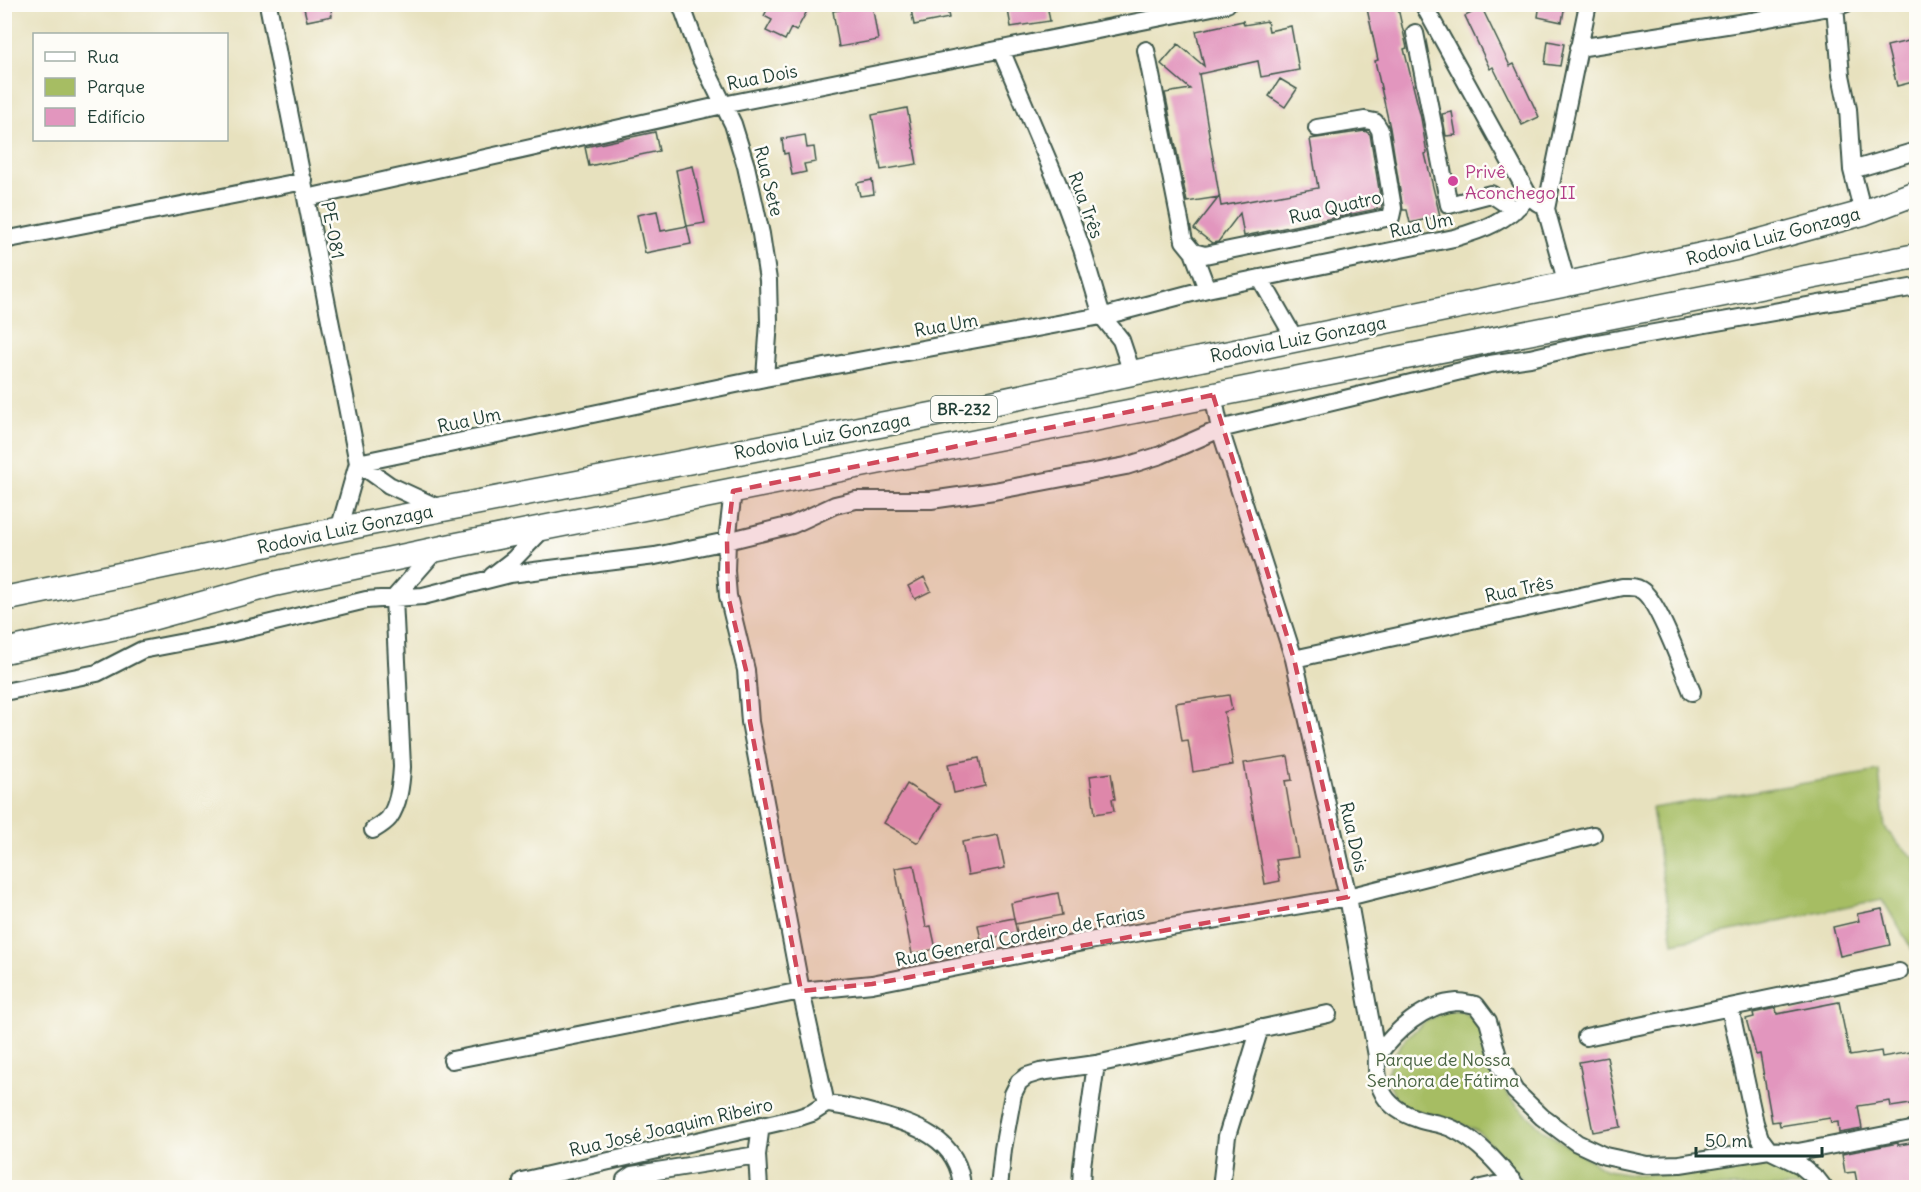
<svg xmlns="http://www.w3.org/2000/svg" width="1921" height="1192" font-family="Delius,sans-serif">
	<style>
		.green { fill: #a6bd63; stroke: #627d4c; stroke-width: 1.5 }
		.building { fill: #e296be }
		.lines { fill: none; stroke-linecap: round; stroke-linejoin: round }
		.minor-casing { stroke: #3d5649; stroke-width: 20 }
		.highway-casing { stroke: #3d5649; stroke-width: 27 }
		.minor { stroke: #fff; stroke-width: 16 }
		.highway { stroke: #fff; stroke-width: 24 }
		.marked { fill: #d1495b; fill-opacity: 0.2; stroke: #d1495b; stroke-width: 4.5; stroke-dasharray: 12 8; stroke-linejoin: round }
		.hotel-dot { fill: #d1479c; stroke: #fdfcf7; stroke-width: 2 }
		.labels { text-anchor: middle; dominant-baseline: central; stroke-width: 5; stroke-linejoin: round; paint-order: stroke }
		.shield { fill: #fdfcf7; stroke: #62766e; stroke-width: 1.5 }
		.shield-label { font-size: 16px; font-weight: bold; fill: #1f3d34 }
		.street-label { font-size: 18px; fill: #1f3d34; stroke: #fdfcf7 }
		.hotel-label { font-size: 18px; fill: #b23c85; stroke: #fdfcf7; text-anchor: start }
		.park-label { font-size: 18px; fill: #486342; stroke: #fdfcf7 }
	</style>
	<rect width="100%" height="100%" fill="#fdfcf7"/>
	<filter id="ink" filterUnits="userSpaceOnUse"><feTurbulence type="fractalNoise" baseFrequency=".0167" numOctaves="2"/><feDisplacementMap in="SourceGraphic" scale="12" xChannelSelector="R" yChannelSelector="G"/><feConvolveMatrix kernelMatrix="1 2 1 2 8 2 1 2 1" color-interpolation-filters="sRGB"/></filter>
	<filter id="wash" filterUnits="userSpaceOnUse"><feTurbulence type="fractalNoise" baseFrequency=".008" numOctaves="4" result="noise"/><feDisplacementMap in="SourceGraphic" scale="24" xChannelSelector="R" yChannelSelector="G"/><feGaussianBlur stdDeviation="1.35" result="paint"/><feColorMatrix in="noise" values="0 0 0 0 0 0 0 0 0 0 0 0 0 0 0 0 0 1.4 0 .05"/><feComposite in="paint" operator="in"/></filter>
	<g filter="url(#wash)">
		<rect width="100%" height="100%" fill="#e7e1be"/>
		<path class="green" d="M1879,771l6,57 14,17 17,14v97l-34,-57 -209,44 -21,-135z
			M1460,1010l16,10 9,19 8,32 17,27 34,33 62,39 35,5 108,-11 28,3 31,20h-279l-50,-55 -28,-13 -45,-11 -12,-12 -7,-21 6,-19 12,-17 21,-18 18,-9z"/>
		<g id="blocks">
			<path class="building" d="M303,4h27l2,12 -25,5z
				M770,4h23l14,7 -11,20 -5,-3 -6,12 -19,-9 6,-11 -8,-4z
				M872,4l6,36 -39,7 -6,-36z
				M910,4h36l3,14 -35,7z
				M1038,4h9l3,17 -39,6 -3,-17z
				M1366,4h31l10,44 -3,1 17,69 6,35 -2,1 15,62 -30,7 -3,-13h-4l-13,-82 -15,-67 3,-1z
				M1540,4h25l-3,18 -24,-5z
				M1482,8l28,58 4,-2 25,53 -17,8 -29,-58 -3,2 -25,-53z
				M1243,21l1,4 23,-4 2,10 22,-5 8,44 -38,7 -3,-16 -59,13 22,132 97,-18 -8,-49 55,-8 5,3 12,74 -138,28 -4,-23 -22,29 -6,1 -18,-14 25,-32 -32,5 -22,-109 25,-4 -29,-25 17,-20 26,22 -8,-35z
				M1917,39v42l-20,5 -10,-40z
				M1548,41l16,3 -4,22 -15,-2z
				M1280,79l17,10 -12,18 -16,-11z
				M907,108l10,56 -36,6 -9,-55z
				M1452,112l4,23 -10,1 -4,-22z
				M655,132l4,19 -70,15 -4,-19z
				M805,135l2,13 7,-1 2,15 -12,2 2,8 -14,3 -4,-22 -4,1 -2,-15z
				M693,166l12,57 -18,3 4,18 -46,9 -8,-38 20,-4 4,20 26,-5 -11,-56z
				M872,180l2,14 -14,2 -3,-13z
				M924,577l7,14 -16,8 -7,-13z
				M1229,695l3,15 -8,2 9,53 -40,7 -5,-32 -6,1 -6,-38z
				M1288,756l4,24 -7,1 13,76 -22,3 4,21 -15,3 -21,-121z
				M979,758l6,28 -31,7 -6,-29z
				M1111,773l4,26h-3l2,12 -19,3 -5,-38z
				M907,784l34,21 -23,38 -34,-20z
				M998,835l7,33 -37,7 -6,-33z
				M914,865l12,62 5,-1 5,23 -24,5 -17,-86z
				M1058,893l4,22 -47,9 -4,-21z
				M1882,909l8,36 -50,11 -7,-29 26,-6 -2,-7z
				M1014,918l3,15 -36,7 -3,-15z
				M1839,1002l11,54 31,-5 1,6 28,-5 7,36v15l-26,4 -1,-6 -32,5 4,23 -23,4 -1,-11 -7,1 -1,-5 -50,8 -1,-5 -7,1 -12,-68 -4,1 -10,-36 8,-2 -1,-4 23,-5 1,6z
				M1607,1057l14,70 -28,5 -14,-70z
				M1917,1142v46h-59l-3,-16 -10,1 -3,-19 56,-11v2z"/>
		</g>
	</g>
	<g filter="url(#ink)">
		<use href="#blocks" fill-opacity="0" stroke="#3d5649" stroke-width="1.5"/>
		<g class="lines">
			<g class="minor-casing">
				<path id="minor" d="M268,4l90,459 -19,67
					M681,4l20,55 32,65 13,42 15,68 7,46 1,42 -4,56
					M1423,4l106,192 9,7
					M1835,6l6,69 7,34 4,61 11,43
					M1415,33l34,172 42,-11 24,16
					M1578,48l174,-27 93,-17
					M1001,50l57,134 24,65 20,67 19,24 11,33
					M1146,50l38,191 9,11 12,3 186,-38 2,-9 -13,-78 -5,-8 -10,-2 -48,8
					M1852,170l64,-19
					M307,198l416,-93 504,-101
					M4,240l300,-59
					M1193,252l14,37
					M1260,278l35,61
					M1567,284l-21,-75 42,-205
					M1213,395l7,34 74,230 54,238 29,159c-2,33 8,52 41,63 11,4 24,4 35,10 27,13 46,36 65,59
					M358,463l407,-85 347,-64 95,-25 247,-51c32,-9 52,-17 75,-42
					M358,463l31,22 52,24
					M733,491l-6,50 -1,30 2,25 18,74 4,52 51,269 25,113c16,1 31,5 46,9 41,11 88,25 90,75
					M492,576l22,-17 30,-31
					M1294,659l328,-72c7,0 13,-1 19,3 17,9 42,81 51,102
					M4,692l93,-19 45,-23 79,-15 145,-35 57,-4 87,-22 145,-18 72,-15 65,-16 43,-20 21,-5h75l63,-9 132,-25 35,-11 59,-26 270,-65 40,-6 56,-13 330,-58
					M373,830c5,-3 12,-7 16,-12 10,-14 12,-34 13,-51l-8,-169 43,-49
					M1730,1008l25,115 5,15 9,12 31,15 17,14 7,9
					M1586,1037l313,-65
					M1377,1056c18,-25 47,-52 80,-54 6,0 13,2 19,3l12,16 13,46 14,24 27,26 35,26 28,13 42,9 33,-1 89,-14 29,2 118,-23
					M452,1060l349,-69 71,-7 211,-42 265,-45 245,-62
					M522,1181l275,-63 15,-5 14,-9
					M625,1188v-8l7,-5 125,-20
					M759,1188l-2,-33 4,-30
					M999,1188l4,-39 10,-55 6,-12 8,-6 13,-4 56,-8 232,-50
					M1081,1188l1,-22 14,-102
					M1221,1188l6,-52 33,-108
					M1481,1188l32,-7"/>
			</g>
			<g class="highway-casing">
				<path id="highway" d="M4,599l366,-76 608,-117 154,-33 435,-89 168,-36 128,-35 53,-20
					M4,651l126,-27 144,-40 183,-39 1459,-289"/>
			</g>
			<use href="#minor" class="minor"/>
			<use href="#highway" class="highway"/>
		</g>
	</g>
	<path class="marked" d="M1213,395l81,264 54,238 -476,87 -71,7 -51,-269 -4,-52 -18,-74 -1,-55 6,-50z"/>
	<circle class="hotel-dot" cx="1453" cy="181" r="6"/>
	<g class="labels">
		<rect class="shield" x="931" y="396" width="66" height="26" rx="4.5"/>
		<g class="shield-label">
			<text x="964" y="409">BR-232</text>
		</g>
		<g class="street-label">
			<text transform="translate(762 77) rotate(-11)">Rua Dois</text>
			<text transform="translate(769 181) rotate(76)">Rua Sete</text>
			<text transform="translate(1086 205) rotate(70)">Rua Três</text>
			<text transform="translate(1335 207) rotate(-13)">Rua Quatro</text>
			<text transform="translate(1421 225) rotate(-12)">Rua Um</text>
			<text transform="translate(333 230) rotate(79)">PE-081</text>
			<text transform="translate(1773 236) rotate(-15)">Rodovia Luiz Gonzaga</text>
			<text transform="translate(946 325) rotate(-10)">Rua Um</text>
			<text transform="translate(1298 339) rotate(-11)">Rodovia Luiz Gonzaga</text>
			<text transform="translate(469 420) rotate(-12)">Rua Um</text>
			<text transform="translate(822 436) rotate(-11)">Rodovia Luiz Gonzaga</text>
			<text transform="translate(345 529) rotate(-12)">Rodovia Luiz Gonzaga</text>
			<text transform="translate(1519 589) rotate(-12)">Rua Três</text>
			<text transform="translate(1354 837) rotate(77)">Rua Dois</text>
			<text transform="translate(1020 936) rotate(-11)">Rua General Cordeiro de Farias</text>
			<text transform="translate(671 1127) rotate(-13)">Rua José Joaquim Ribeiro</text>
		</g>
		<g class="hotel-label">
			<text x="1465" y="171">Privê<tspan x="1465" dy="21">Aconchego II</tspan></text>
		</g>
		<g class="park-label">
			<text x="1443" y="1059">Parque de Nossa<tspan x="1443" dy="21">Senhora de Fátima</tspan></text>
		</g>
	</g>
	<rect width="1921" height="1192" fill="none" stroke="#fdfcf7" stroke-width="24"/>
	<rect x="33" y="33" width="195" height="108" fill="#fdfcf7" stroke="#a4b0a9" stroke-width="1.5"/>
	<rect x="45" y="52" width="30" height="9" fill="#ffffff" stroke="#a4b0a9" stroke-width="1.5"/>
	<text x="87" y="63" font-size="18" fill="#1f3d34">Rua</text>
	<rect x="45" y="78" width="30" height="18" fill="#a6bd63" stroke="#a4b0a9" stroke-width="1.5"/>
	<text x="87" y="93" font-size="18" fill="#1f3d34">Parque</text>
	<rect x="45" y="108" width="30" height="18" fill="#e296be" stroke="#a4b0a9" stroke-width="1.5"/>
	<text x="87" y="123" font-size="18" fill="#1f3d34">Edifício</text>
	<path d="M1696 1147v9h126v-9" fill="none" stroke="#1f3d34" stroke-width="3"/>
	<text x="1705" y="1147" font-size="18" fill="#1f3d34" stroke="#fdfcf7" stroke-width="4.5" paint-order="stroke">50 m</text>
</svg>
